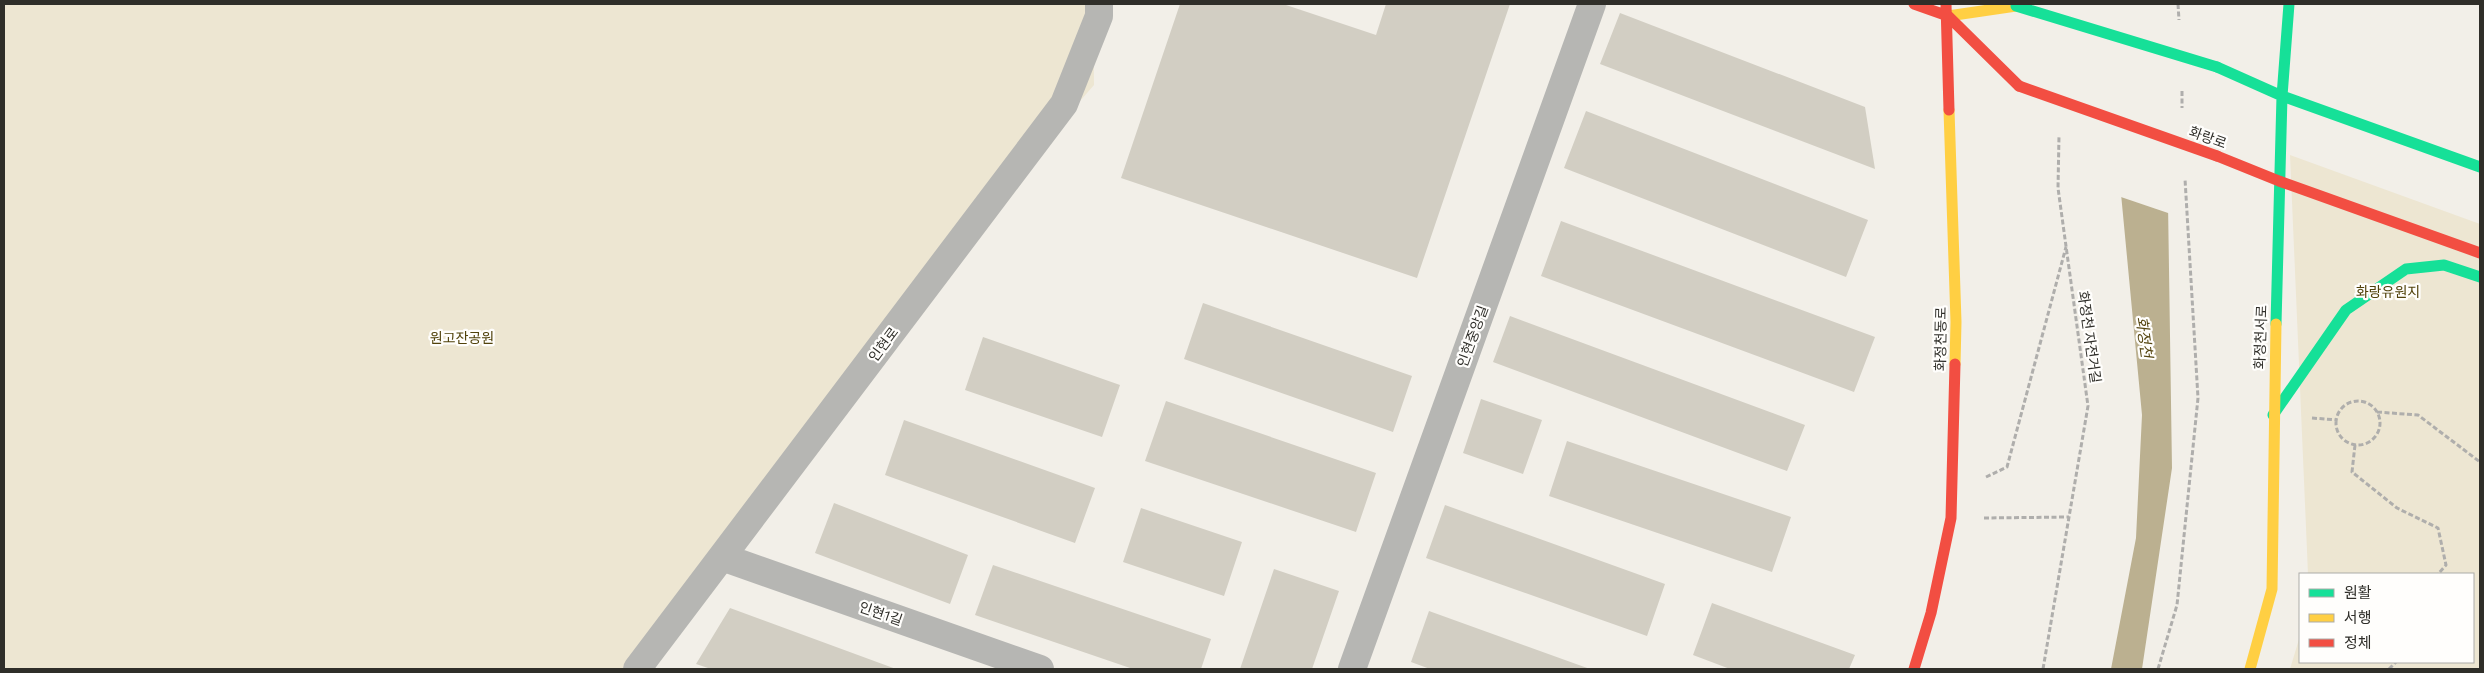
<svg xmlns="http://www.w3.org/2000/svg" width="2484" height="673" font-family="Commissioner,'Noto Sans KR',sans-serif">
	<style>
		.green { fill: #ede6d2 }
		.water { fill: #bbb090 }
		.pier { fill: #f2efe8 }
		.building { fill: #d2cec3 }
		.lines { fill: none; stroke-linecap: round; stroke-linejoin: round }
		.path { stroke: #afaeac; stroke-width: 3; stroke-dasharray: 5 2.5; stroke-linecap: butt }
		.street { stroke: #b6b6b3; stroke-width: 28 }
		.fast { stroke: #16e098; stroke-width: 11 }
		.slow { stroke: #ffcf43; stroke-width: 11 }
		.jam { stroke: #f24e42; stroke-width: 11 }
		.fast-bridge { stroke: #16e098; stroke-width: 11 }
		.jam-bridge { stroke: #f24e42; stroke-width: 11 }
		.labels { text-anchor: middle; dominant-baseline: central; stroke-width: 4.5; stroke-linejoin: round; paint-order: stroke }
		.street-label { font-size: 14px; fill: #2f2e29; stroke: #fffefc }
		.park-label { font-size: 14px; fill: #51420b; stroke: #fffefc }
		.water-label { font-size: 15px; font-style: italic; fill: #554510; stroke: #fffefc }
	</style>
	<rect width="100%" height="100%" fill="#f2efe8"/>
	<path class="green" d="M4,4h1089l1,81 -61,70 -386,514h-643z
		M2290,155l190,69v445h-190l10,-33v26h173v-88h-165z"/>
	<path class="water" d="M2103,4h62l7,464 -30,201h-31l25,-131 6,-123z"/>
	<path class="pier" d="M2100,4h67l4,210 -53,-18z"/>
	<path class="building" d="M1180,4h103l93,31 10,-31h124l-93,274 -296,-100z
		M1620,13l245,94 10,62 -275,-105z
		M1586,111l282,109 -22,57 -282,-109z
		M1561,221l314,116 -21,55 -313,-116z
		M1203,303l209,73 -19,56 -209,-73z
		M1510,316l295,109 -18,46 -294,-109z
		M983,337l137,48 -18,52 -137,-47z
		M1481,399l61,21 -19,54 -60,-21z
		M1166,401l210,72 -20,59 -211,-71z
		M904,420l191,68 -20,55 -190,-68z
		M1567,441l224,76 -19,55 -223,-76z
		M834,503l134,52 -18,49 -135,-51z
		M1445,505l220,79 -18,52 -221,-78z
		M1141,508l101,34 -18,54 -101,-34z
		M993,565l218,74 -10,30h-68l-158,-54z
		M1274,569l65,22 -27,78h-72z
		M1712,603l143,52 -6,14h-119l-37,-14z
		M730,608l166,61h-185l-15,-5z
		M1429,611l161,58h-160l-19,-7z"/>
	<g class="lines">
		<path class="path" d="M2178,4l1,16
			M2182,91v17
			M2336 423a22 22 0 1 1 44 0a22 22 0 1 1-44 0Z
			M2377,412l41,3 62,47
			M2312,418l25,2
			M2355,445l-3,27 45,36 41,20 8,37 -8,9
			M1986,477l21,-10 59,-220
			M1984,518l85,-1
			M2043,669l45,-263 -30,-218 1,-52
			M2158,669l19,-64 21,-207 -13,-219
			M2389,669l7,-7"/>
		<path class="street" d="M722,557l318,112
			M637,669l427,-565 35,-88v-12
			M1352,669l240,-665"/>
		<path class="fast" d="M2217,67l65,29 198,71
			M2276,324l6,-228 7,-92
			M2273,415l73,-105 60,-41 38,-4 36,12"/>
		<path class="slow" d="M1948,16l68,-10
			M1949,110l7,212 -1,42
			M2250,669l22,-80 4,-265"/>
		<path class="jam" d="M1914,4l34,12 71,70
			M1946,4l3,106
			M2217,156l62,25 201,72
			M1914,669l17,-56 20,-95 4,-154"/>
		<path class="fast-bridge" d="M2016,6l201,61"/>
		<path class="jam-bridge" d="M2019,86l198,70"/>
	</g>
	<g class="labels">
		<g class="street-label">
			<text transform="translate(2208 137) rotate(20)">화랑로</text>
			<text transform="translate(1472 336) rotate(-70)">인현중앙길</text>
			<text transform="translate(2090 337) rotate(82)">화정천 자전거길</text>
			<text transform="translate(2260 337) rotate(-88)">화정천서로</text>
			<text transform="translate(1940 339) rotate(-89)">화정천동로</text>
			<text transform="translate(883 344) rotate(-53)">인현로</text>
			<text transform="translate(881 613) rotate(19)">인현1길</text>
		</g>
		<g class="park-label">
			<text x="2388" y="291">화랑유원지</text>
			<text x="462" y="337">원고잔공원</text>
		</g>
		<g class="water-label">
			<text transform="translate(2145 337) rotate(82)">화정천</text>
		</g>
	</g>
	<rect width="2484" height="673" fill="none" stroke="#2f2e29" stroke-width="10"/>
	<rect x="2299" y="573" width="175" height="90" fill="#fffefc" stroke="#acaba8"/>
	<rect x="2309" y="589" width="25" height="8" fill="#16e098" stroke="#acaba8"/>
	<text x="2344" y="598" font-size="15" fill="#2f2e29">원활</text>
	<rect x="2309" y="614" width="25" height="8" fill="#ffcf43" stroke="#acaba8"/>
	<text x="2344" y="623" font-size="15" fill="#2f2e29">서행</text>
	<rect x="2309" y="639" width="25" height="8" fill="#f24e42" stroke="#acaba8"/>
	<text x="2344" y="648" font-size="15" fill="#2f2e29">정체</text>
</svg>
